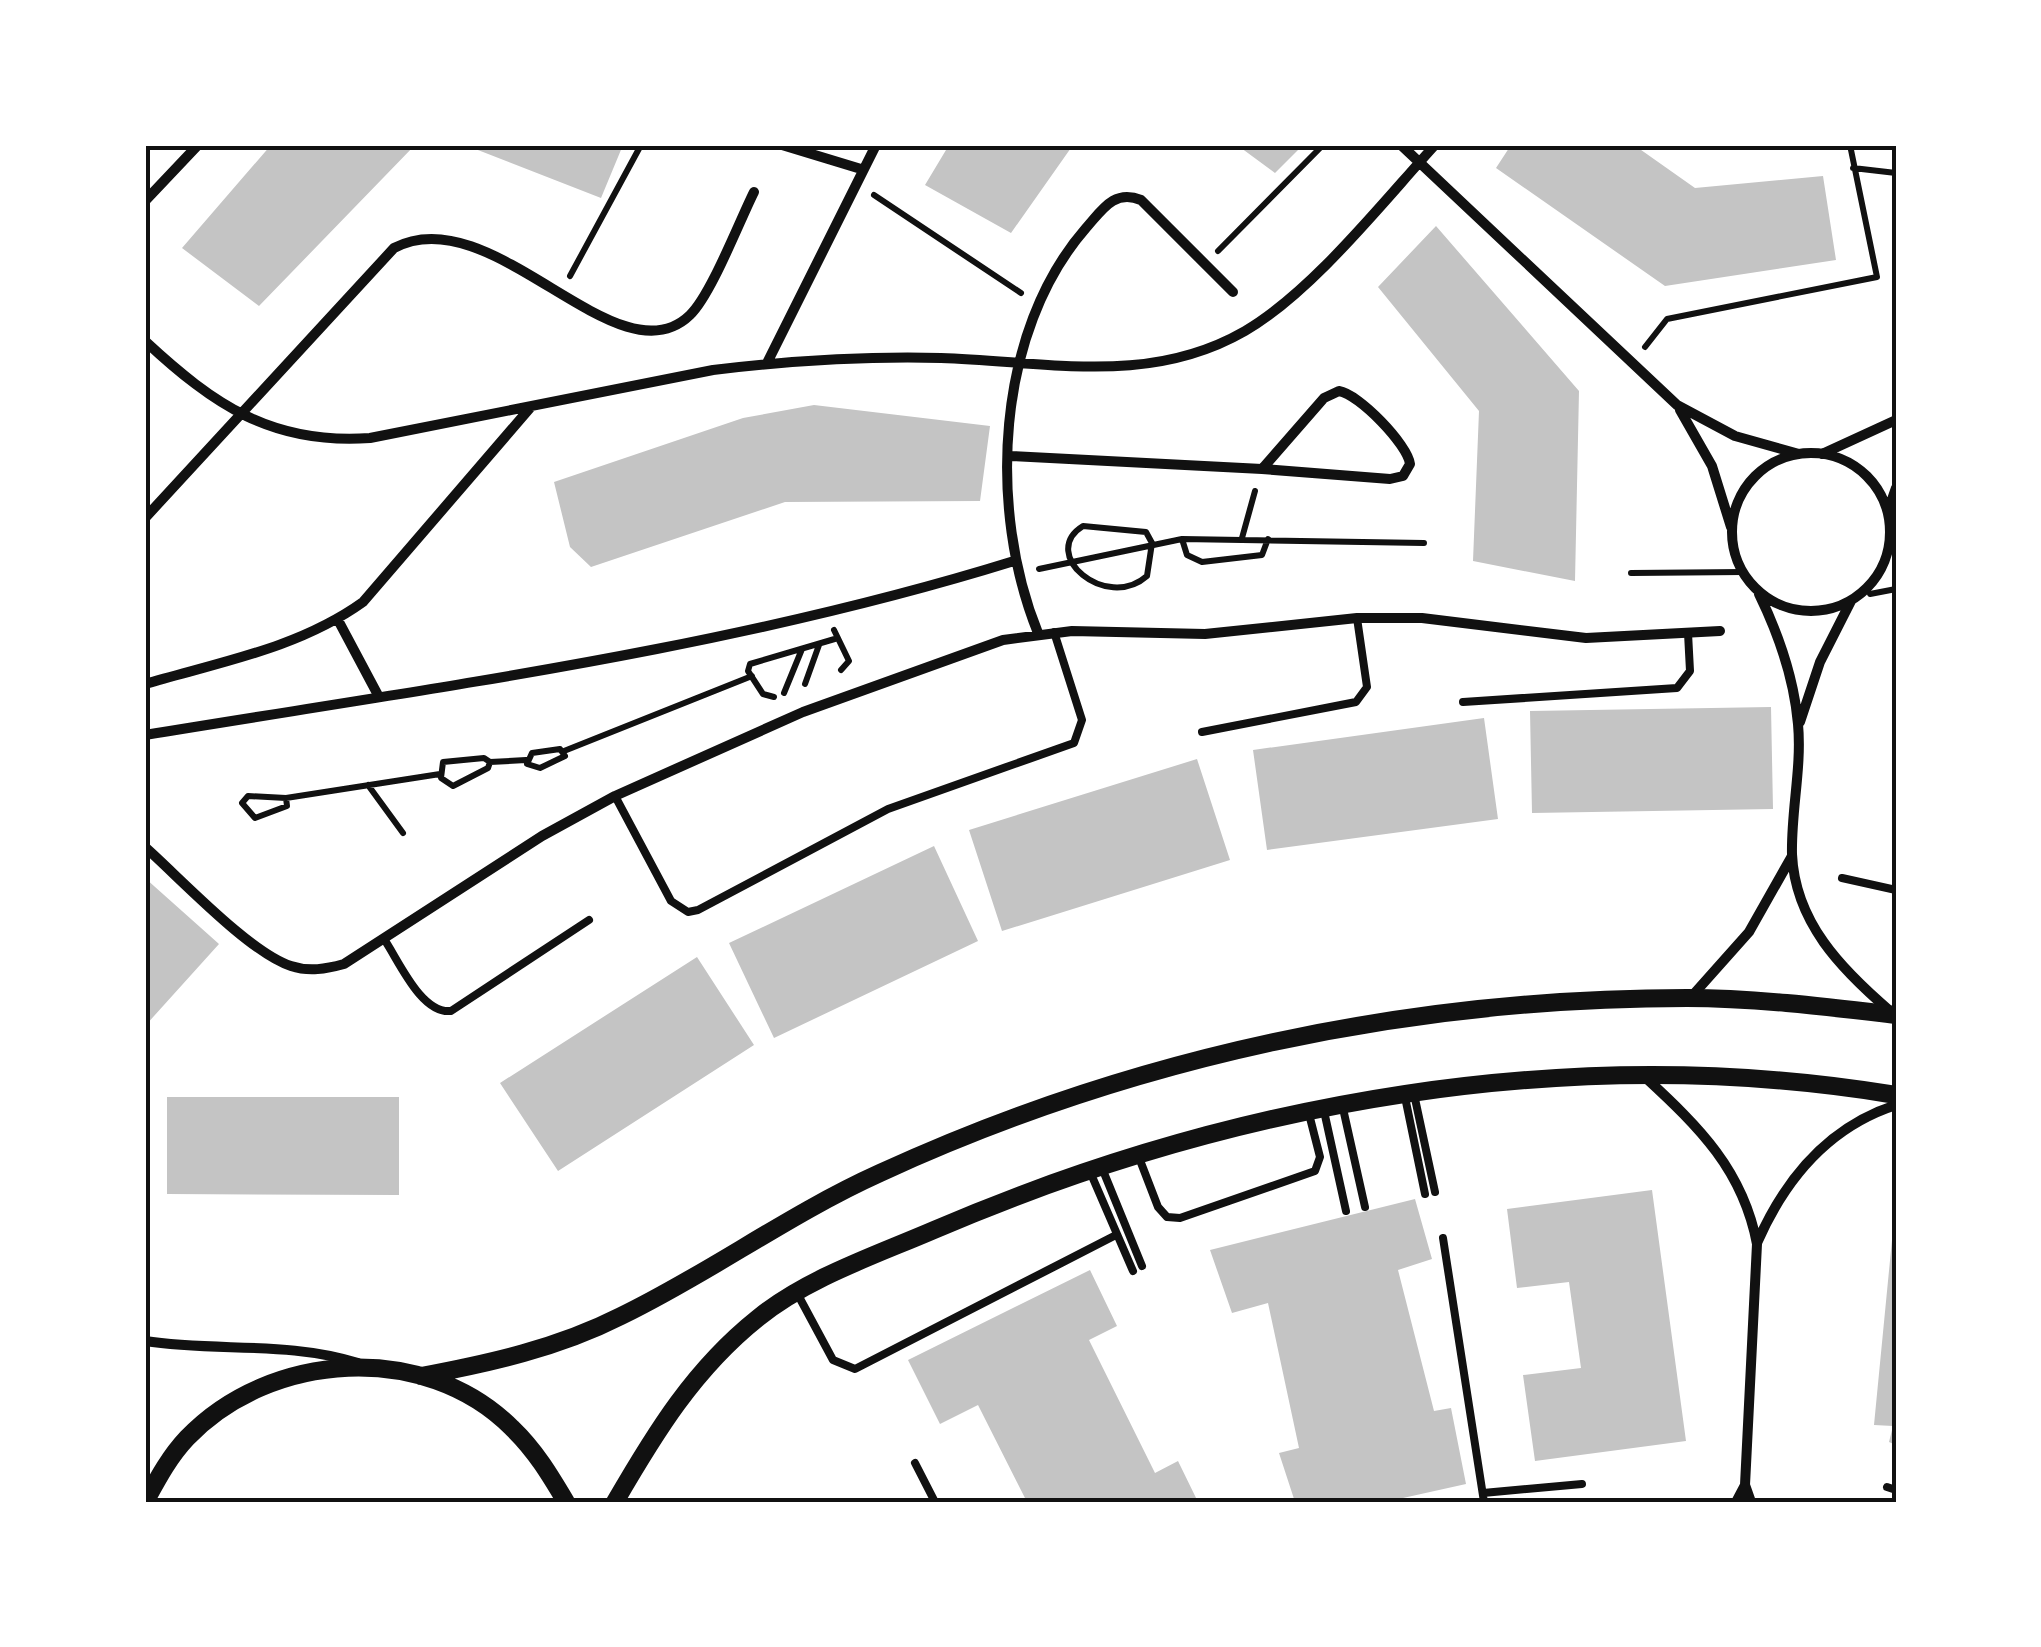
<svg xmlns="http://www.w3.org/2000/svg" width="2041" height="1647" font-family="'PT Serif',serif">
	<style>
		.building { fill: #c4c4c4 }
		.lines { fill: none; stroke-linecap: round; stroke-linejoin: round }
		.path { stroke: #111; stroke-width: 6 }
		.service { stroke: #111; stroke-width: 8 }
		.minor { stroke: #111; stroke-width: 10 }
		.tertiary { stroke: #111; stroke-width: 18 }
		.neatline { fill: none; stroke: #111; stroke-width: 4 }
	</style>
	<rect width="100%" height="100%" fill="#fff"/>
	<path class="building" d="M271,145h144l-156,161 -77,-58z
		M465,145h158l-22,53z
		M949,145h124l-62,88 -86,-48z
		M1237,145h66l-28,28z
		M1511,145h123l61,43 128,-12 13,84 -171,26 -169,-118z
		M1436,226l143,165 -4,190 -102,-20 6,-150 -101,-124z
		M814,405l176,21 -10,75 -195,1 -194,65 -21,-20 -16,-65 189,-64z
		M1771,707l2,102 -241,4 -2,-102z
		M1484,718l14,101 -231,31 -14,-100z
		M1197,759l33,101 -228,71 -33,-101z
		M934,846l44,95 -204,97 -45,-95z
		M145,878l74,66 -74,82z
		M697,957l57,88 -196,126 -58,-88z
		M167,1097h232v98l-232,-1z
		M1652,1190l34,251 -151,20 -12,-86 58,-7 -12,-86 -52,6 -10,-79z
		M1415,1199l17,60 -34,11 36,141 17,-3 15,76 -81,18h-90l-16,-49 20,-5 -31,-145 -36,10 -22,-63z
		M1895,1209h1v236l-7,-3 4,-16 -19,-1z
		M1090,1270l27,56 -28,14 66,133 23,-12 20,41h-171l-49,-97 -38,19 -32,-64z"/>
	<g class="lines">
		<path class="path" d="M1853,168l43,5
			M874,195l147,98
			M1218,251l105,-106
			M570,276l71,-131
			M1645,347l22,-28 210,-42 -27,-132
			M1083,526l63,6 6,11 -5,33c-41,36 -109,-22 -64,-50z
			M1242,538l13,-47
			M1182,539l5,16 15,7 60,-7 6,-16
			M1039,569l143,-30 242,4
			M1631,573l112,-1
			M1870,594l26,-5
			M834,630l15,31 -8,9
			M805,684l14,-39
			M784,693l18,-44
			M774,697l-11,-3 -15,-23 2,-7 88,-26
			M560,749l5,7 -25,12 -13,-4 5,-11z
			M564,751l188,-75
			M484,758l6,4 -2,6 -35,18 -12,-8 2,-16z
			M490,762l36,-2
			M368,785l35,48
			M286,798l1,8 -32,12 -13,-15 6,-7 38,2 154,-24"/>
		<path class="service" d="M1463,702l214,-14 13,-17 -2,-38
			M1202,732l154,-30 11,-15 -10,-69
			M615,796l56,105 17,11 10,-2 190,-101 186,-66 8,-23 -28,-88
			M1842,878l54,12
			M384,939c15,22 37,75 67,72l138,-91
			M1414,1094l21,98
			M1405,1097l20,97
			M1342,1104l23,103
			M1324,1111l22,100
			M1138,1155l20,52 9,10 13,1 135,-47 5,-14 -11,-43
			M1102,1168l40,98
			M1091,1174l42,97
			M1443,1238l41,264
			M797,1293l36,67 22,9 261,-134
			M915,1463l20,39
			M1887,1487l9,3
			M1483,1493l99,-9"/>
		<path class="minor" d="M782,145l79,24
			M1401,145l276,260 58,31 64,18
			M145,201l53,-56
			M145,341c69,64 127,104 225,97l343,-68c75,-9 151,-14 228,-12 106,3 207,29 304,-27 67,-39 137,-128 190,-186
			M767,363l109,-218
			M1339,391c20,3 69,54 71,73l-7,12 -13,3 -128,-10 62,-71z
			M1680,410l32,56 19,61
			M1732 532a79 79 0 1 1 158 0a79 79 0 1 1-158 0Z
			M1822,454l74,-34
			M1011,456l251,13
			M1888,511l8,-23
			M145,518l249,-270c98,-52 224,137 296,67 21,-20 49,-93 64,-123
			M1759,594c20,41 35,84 39,130 4,43 -7,87 -6,130 3,68 49,115 98,157
			M338,620l41,77
			M1038,633c-50,-123 -43,-301 48,-405 16,-18 28,-39 55,-28l92,92
			M145,684c75,-22 154,-36 218,-82l167,-194
			M1800,722l20,-60 31,-61
			M145,735c291,-48 586,-86 869,-174
			M145,847c35,31 105,106 146,119 18,6 35,3 53,-2l198,-128 73,-40 188,-84 200,-72 69,-9 133,3 152,-16h65l164,20 134,-7
			M1692,996l57,-64 43,-76
			M1646,1078c53,49 97,92 111,166l-12,241 6,17
			M1757,1243c28,-64 71,-116 139,-138
			M145,1341c72,11 143,0 213,22
			M1736,1502l9,-17"/>
		<path class="tertiary" d="M421,1376c69,-13 137,-28 200,-60 89,-43 168,-102 259,-143 252,-116 529,-175 807,-175 68,0 141,9 209,17
			M145,1502c12,-22 24,-45 42,-64 83,-87 238,-97 325,-10 23,22 38,47 54,74
			M615,1502c40,-69 79,-133 143,-184 49,-40 118,-63 176,-88 300,-129 637,-189 962,-135"/>
	</g>
	<rect width="2041" height="1647" fill="none" stroke="#ffffff" stroke-width="295"/>
	<rect x="148" y="148" width="1746" height="1352" class="neatline"/>
</svg>
